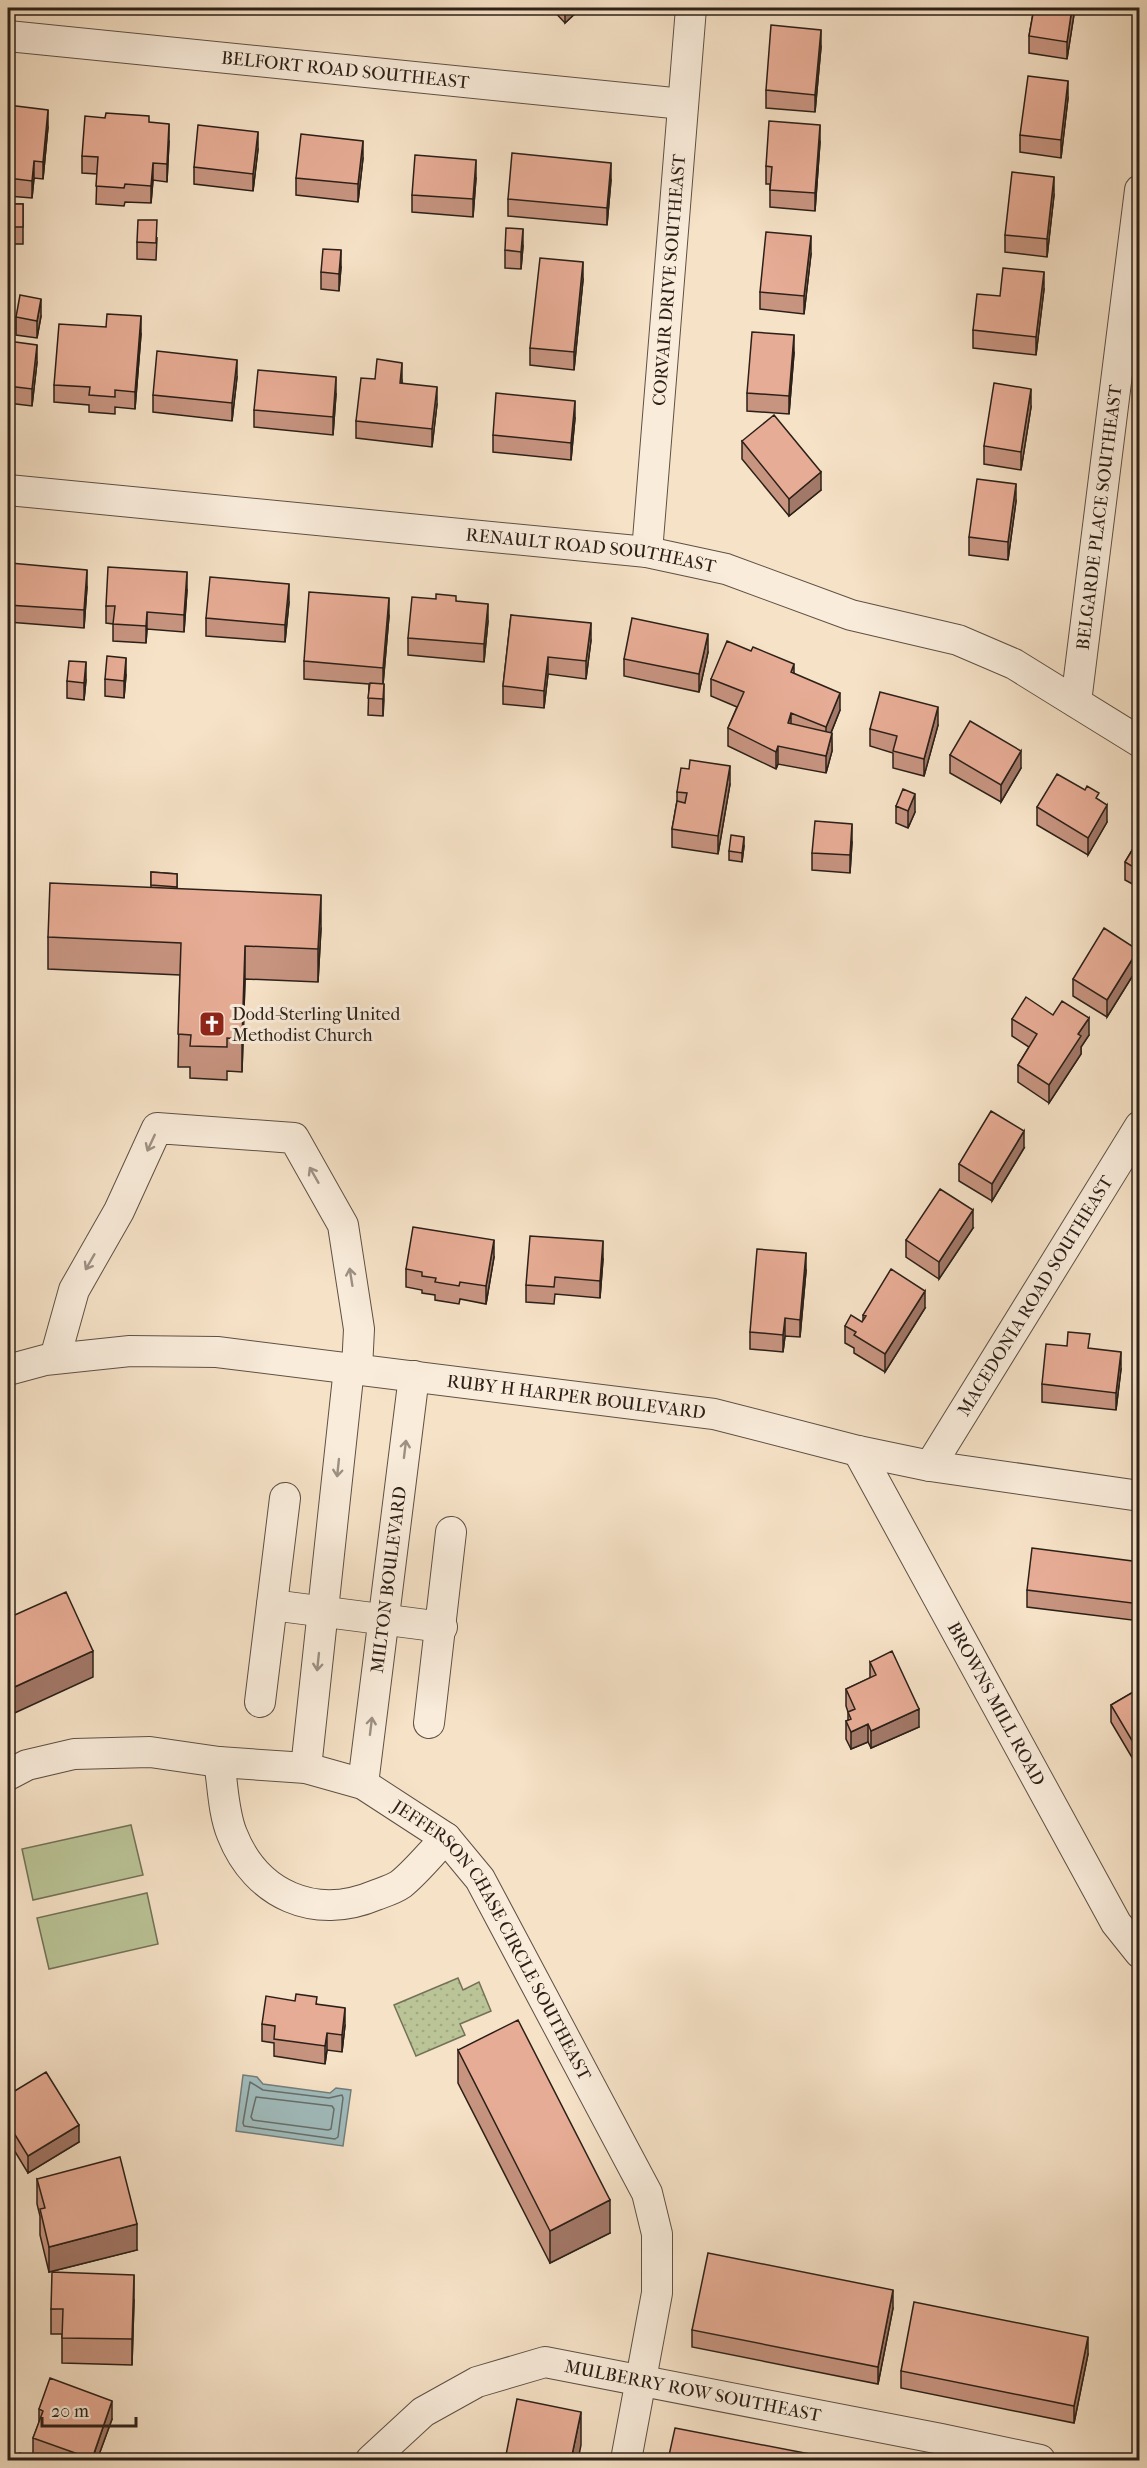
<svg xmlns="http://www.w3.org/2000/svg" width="1147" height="2468" font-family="'IM FELL French Canon',serif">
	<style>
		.grass { fill: #bac497; stroke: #737258; stroke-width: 1.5 }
		.park { fill: url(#park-dots); stroke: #737258; stroke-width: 1.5 }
		.water { fill: #a0bcbd; stroke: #727e7b; stroke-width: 1.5 }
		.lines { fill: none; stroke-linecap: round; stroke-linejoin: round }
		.shore { stroke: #666e6a; stroke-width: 1.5 }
		.minor-casing { stroke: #5e5044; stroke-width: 32 }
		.minor { stroke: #f9ecdb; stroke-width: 30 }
		.wall { fill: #c79480; stroke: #2c2018; stroke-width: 1.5 }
		.shaded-wall { fill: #a27868; stroke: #2c2018; stroke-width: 1.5 }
		.building { fill: #e7ac95; stroke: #2c2018; stroke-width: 1.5 }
		.oneway { stroke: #9d9083 }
		.labels { text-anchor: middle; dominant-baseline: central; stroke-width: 6; stroke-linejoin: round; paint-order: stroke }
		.street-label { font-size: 18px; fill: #2c2018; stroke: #f9ecdb }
		.poi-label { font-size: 18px; fill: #2c2018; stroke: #f9ecdb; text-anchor: start }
	</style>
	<defs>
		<pattern id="park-dots" width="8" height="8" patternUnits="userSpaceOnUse" patternTransform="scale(1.5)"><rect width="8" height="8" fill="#bac497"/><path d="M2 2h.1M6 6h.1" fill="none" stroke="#a0a881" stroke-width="1.8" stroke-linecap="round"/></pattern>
	</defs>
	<rect width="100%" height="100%" fill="#f6e2c7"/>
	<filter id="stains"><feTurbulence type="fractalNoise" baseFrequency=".00333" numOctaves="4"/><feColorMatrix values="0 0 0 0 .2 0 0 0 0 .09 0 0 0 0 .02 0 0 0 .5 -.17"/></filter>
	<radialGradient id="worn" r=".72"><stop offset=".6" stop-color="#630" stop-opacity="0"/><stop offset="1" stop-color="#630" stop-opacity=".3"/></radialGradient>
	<path class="grass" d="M131,1825l12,50 -110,25 -11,-51z
		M147,1893l11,51 -109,25 -12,-51z"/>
	<path class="park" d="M458,1978l5,12 16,-8 12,29 -31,13 5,11 -49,21 -22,-51z"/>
	<path class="water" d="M243,2075l14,2 6,7 67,9 6,-5 15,2 -8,56 -107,-15z"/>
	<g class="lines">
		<path class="shore" d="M250,2082l13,8 66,8 13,-3 1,3 -5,39 -3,2 -91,-13 -1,-3z
			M256,2097l76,9 2,3 -3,20 -3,1 -75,-10 -2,-3z"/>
		<g class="minor-casing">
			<g id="minor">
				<path id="s1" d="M8,36l675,68"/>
				<path id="s2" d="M8,490l639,62 79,17 125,46 107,25 56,24 126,78"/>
				<path id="s3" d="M647,552l44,-544"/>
				<path id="s4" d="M1076,702l64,-512"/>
				<path d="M55,1358l19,-68 45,-79 38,-83 137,10 49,87 16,104 -2,40"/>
				<path id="s5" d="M8,1370l37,-10 85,-9 87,1 497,62 144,37 72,15 210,30"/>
				<path id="s6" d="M858,1451l258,472 24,30"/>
				<path id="s7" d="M930,1466l210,-340"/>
				<path d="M272,1605l170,22"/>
				<path d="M260,1702l25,-204"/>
				<path d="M429,1723l22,-191"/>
				<path d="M219,1762c4,23 4,50 13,72 24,61 83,87 144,61 8,-3 18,-6 25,-11 16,-13 30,-31 45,-46"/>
				<path d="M306,1768l43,-400"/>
				<path id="s8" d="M8,1775l19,-10 47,-11 76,-2 69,10 87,6 57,16 83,54 34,41 167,314 10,41v59l-31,167"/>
				<path id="s9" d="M363,1784l51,-408"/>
				<path id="s10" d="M371,2460l52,-48 54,-30 68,-20 396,77 99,21"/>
			</g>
		</g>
		<use href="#minor" class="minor"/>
	</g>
	<path class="wall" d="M551,8h30l-16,15z
		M1034,8h41l-8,51 -38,-6v-17z
		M821,47l-6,65 -49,-4v-18z
		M1068,98l-7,60 -41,-6v-17z
		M8,105l40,22 -5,52 -9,-1 -2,20 -24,-2z
		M149,122l20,19 -2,41 -14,-2 -2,23 -26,-1 -1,4 -28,-2 1,-30 -15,-1v-17z
		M820,142l-5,69 -45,-4v-23h-4v-18z
		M258,149l-5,42 -59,-7v-17z
		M363,158l-5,44 -62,-7v-17z
		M476,178l-3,39 -61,-5v-17z
		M611,180l-4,45 -99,-9v-17z
		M1054,195l-7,62 -42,-5v-17z
		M8,204h15v40h-15z
		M157,238l-1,22 -19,-1v-17z
		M523,246l-2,23 -16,-1v-18z
		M811,254l-7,60 -44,-5v-17z
		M341,267l-2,24 -18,-2v-17z
		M583,280l-9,90 -44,-5v-17z
		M1044,289l-8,66 -63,-7v-18l27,-34z
		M41,316l-4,22 -21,-3v-18z
		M141,334l-6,75 -20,-2v7l-26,-2v-7l-35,-3v-17z
		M8,341l29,21 -5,44 -24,-3z
		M794,353l-5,61 -42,-3v-18z
		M237,377l-5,44 -79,-9v-17z
		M375,379l27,1v3l35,21 -5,43 -76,-9v-17z
		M336,394l-3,41 -79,-8v-17z
		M1031,407l-10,63 -37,-6v-18z
		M575,418l-4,42 -78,-8v-17z
		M742,441l79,49 -32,26 -47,-57z
		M1016,501l-8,59 -39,-5v-18z
		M87,587l-3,41 -76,-6v-31z
		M187,590l-3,42 -37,-3 -1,14 -33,-2v-17l-7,-1v-17z
		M456,601l32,20 -4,41 -76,-7v-17z
		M289,602l-4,40 -79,-6v-18z
		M511,615l80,25 -5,39 -38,-5 -4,34 -41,-4v-18z
		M389,616l-6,68v32l-15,-1 1,-31 -65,-5v-18z
		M708,652l-9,40 -75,-16v-17z
		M794,673l46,37 -9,23 1,18 -6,22 -48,-9 -2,5 -48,-23v-18l9,-21 -26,-11v-17z
		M126,675l-2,23 -19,-2v-17z
		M86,680l-2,20 -17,-2v-17z
		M938,725l-14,51 -31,-8v-15l-23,-7v-17z
		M950,755l71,13 -20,34 -51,-29z
		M689,769l41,15 -12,70 -46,-7v-18l5,-28v-9z
		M1099,800l8,22 -19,33 -51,-30v-18z
		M896,806l19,6 -7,16 -12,-5z
		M1140,837v51l-15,-8v-18z
		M852,842l-2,31 -38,-3v-17z
		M744,846l-2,16 -13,-2v-9z
		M151,872l26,2v15l144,39 -3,54 -73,-3 -3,93 -15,-1v9l-37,-2v-11h-12l2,-92 -132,-6v-32l103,-49z
		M1138,967l-31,50 -34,-21v-17z
		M1053,1015l36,20 -8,12v7l-32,49 -31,-21v-17l11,-18 -17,-11v-17z
		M1024,1148l-32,53 -33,-20v-17z
		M973,1228l-34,51 -33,-22v-17z
		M494,1257l-8,47 -26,-5 -1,5 -24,-4v-5l-13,-2v-3l-16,-3v-18z
		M603,1259l-3,39 -45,-4 -1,10 -28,-2v-17z
		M806,1271l-6,66 -15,-1 -2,16 -33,-3v-17z
		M925,1308l-40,64 -31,-19v-5l-9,-5v-17l17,-4 1,-1v-6z
		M1090,1349l31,20 -5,41 -74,-8v-18z
		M1140,1562v59l-113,-14v-17z
		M870,1662l49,65 -48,21 -3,-6 -17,7 -5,-10v-18h2v-9l-2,-6v-17l24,-11z
		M1140,1688v83l-29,-49v-17z
		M317,2004l28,21 -3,27 -15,-2 -2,14 -51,-8v-13l-12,-2v-17z
		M458,2050l152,183 -60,30 -92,-180z
		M8,2095l71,47 -51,31 -14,-23z
		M37,2179l100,71 -88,22 -9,-37v-19l-3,-12z
		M134,2300l-2,65 -70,-2v-29h-11v-25z
		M893,2308l-15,76 -186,-37v-17z
		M1088,2354l-14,69 -173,-35v-17z
		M39,2409l73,10 -15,41h-49l-15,-5v-17l6,-15z"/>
	<path class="shaded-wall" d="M565,8h16l-16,15z
		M1072,8h3l-8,51v-17z
		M821,30v17l-6,65v-17z
		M1068,81v17l-7,60v-18z
		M48,110v17l-5,52v-17z
		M169,124v17l-2,41v-18z
		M820,125v17l-5,69v-18z
		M258,132v17l-5,42v-17z
		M363,141v17l-5,44v-18z
		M476,160v18l-3,39v-18z
		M34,161v17l-2,20v-17z
		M153,163v17l-2,23v-17z
		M611,163v17l-4,45v-17z
		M1054,177v18l-7,62v-18z
		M523,229v17l-2,23v-17z
		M811,236v18l-7,60v-18z
		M341,250v17l-2,24v-17z
		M583,262v18l-9,90v-18z
		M1044,272v17l-8,66v-18z
		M41,299v17l-4,22v-17z
		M141,316v18l-6,75v-17z
		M794,335v18l-5,61v-18z
		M37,345v17l-5,44v-17z
		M237,360v17l-5,44v-18z
		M402,363v17l-2,20v-17z
		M336,377v17l-3,41v-18z
		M437,387v17l-5,43v-18z
		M1031,389v18l-10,63v-18z
		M575,401v17l-4,42v-17z
		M821,472v18l-32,26v-17z
		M1016,484v17l-8,59v-18z
		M87,570v17l-3,41v-18z
		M187,572v18l-3,42v-17z
		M289,584v18l-4,40v-17z
		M389,598v18l-6,69v-17z
		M488,604v17l-4,41v-18z
		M147,612v17l-1,14v-17z
		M591,623v17l-5,39v-18z
		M708,634v18l-9,40v-18z
		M548,657v17l-4,34v-17z
		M126,658v17l-2,23v-17z
		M86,662v18l-2,20v-17z
		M794,664v18l-3,-10z
		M384,684v17l-1,15v-17z
		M840,693v17l-14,35v-18z
		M938,707v18l-14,51v-17z
		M791,713v17l-3,-7z
		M832,733v18l-6,22v-17z
		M778,746v18l-2,5v-17z
		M1021,751v17l-20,34v-17z
		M730,766v18l-12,70v-18z
		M915,794v18l-7,16v-17z
		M1107,805v17l-19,33v-17z
		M852,824v18l-2,31v-18z
		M744,837v9l-2,16v-9z
		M321,895v33l-3,54v-33z
		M245,946v33l-3,93v-33z
		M1138,950v17l-31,50v-17z
		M1089,1018v17l-8,12v7l-32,49v-18l29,-51z
		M1024,1131v17l-32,53v-17z
		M973,1210v18l-34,51v-17z
		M494,1240v17l-8,47v-18z
		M603,1241v18l-3,39v-17z
		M806,1253v18l-6,66v-17z
		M925,1291v17l-40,64v-18z
		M785,1318v18l-2,16v-17z
		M1121,1352v17l-5,41v-17z
		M93,1651v26l-85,39v-26z
		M919,1709v18l-48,21v-17z
		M868,1724v18l-17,7v-17z
		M345,2008v17l-3,27v-17z
		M327,2033v17l-2,14v-18z
		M79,2125v17l-51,31v-17z
		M14,2133v17l-6,4v-18z
		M610,2200v33l-60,30v-32z
		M137,2224v26l-88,22v-25z
		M134,2275v25l-2,65v-26z
		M893,2290v18l-15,76v-17z
		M1088,2337v17l-14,69v-17z
		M112,2401v18l-15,41h-5z
		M581,2412v33l-3,15h-7z"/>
	<path class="building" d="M1034,8h38l-5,34 -38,-6z
		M771,25l50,5 -6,65 -49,-5z
		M1028,76l40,5 -7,59 -41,-5z
		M8,105l40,5 -5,52 -9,-1 -2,20 -24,-3z
		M106,113l43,3v6l20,2 -2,40 -14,-1 -2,23 -26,-2 -1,4 -28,-2 2,-29 -16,-1 3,-40 20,2z
		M769,121l51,4 -5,68 -45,-3 2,-23 -6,-1z
		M198,125l60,7 -5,42 -59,-7z
		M301,134l62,7 -5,43 -62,-6z
		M512,153l99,10 -4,45 -99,-9z
		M415,155l61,5 -3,39 -61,-4z
		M1012,172l42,5 -7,62 -42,-4z
		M8,204h15v23h-15z
		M138,220h19l-1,23 -19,-1z
		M506,228l17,1 -2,23 -16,-2z
		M766,232l45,4 -7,60 -44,-4z
		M323,249l18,1 -2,24 -18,-2z
		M540,258l43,4 -9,90 -44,-4z
		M1003,268l41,4 -8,65 -63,-7 4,-36 23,2z
		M20,295l21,4 -4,22 -21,-4z
		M107,314l34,2 -6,76 -20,-2v7l-26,-2 1,-8 -36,-2 5,-61 47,3z
		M752,332l42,3 -5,61 -42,-3z
		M8,341l29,4 -5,44 -24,-3z
		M157,351l80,9 -5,43 -79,-8z
		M377,359l25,4 -2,20 37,4 -5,42 -76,-8 5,-43 14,1z
		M258,370l78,7 -3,40 -79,-7z
		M994,383l37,6 -10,63 -37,-6z
		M496,393l79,8 -4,42 -78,-8z
		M774,415l47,57 -32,27 -47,-58z
		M977,479l39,5 -8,58 -39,-5z
		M10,563l77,7 -3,40 -76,-5v-14z
		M108,567l79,5 -3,43 -37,-3 -1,14 -33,-2 2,-18h-9z
		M210,577l79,7 -4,41 -79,-7z
		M309,592l80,6 -6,70 -79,-7z
		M436,594l20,2v5l32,3 -4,40 -76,-6 4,-41 24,2z
		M511,615l80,8 -5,38 -38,-4 -4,34 -41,-5z
		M632,618l76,16 -9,40 -75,-15z
		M727,641l24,10 2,-4 41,17 -3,8 49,21 -14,34 -35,-14 -3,10 44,10 -6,23 -48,-10 -2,6 -48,-24 16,-36 -33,-13z
		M107,656l19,2 -2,23 -19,-2z
		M69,661l17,1 -2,21 -17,-2z
		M370,683l14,1 -1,15 -15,-1z
		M880,692l58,15 -14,52 -31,-8 4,-15 -27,-7z
		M970,721l51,30 -20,34 -51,-30z
		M690,760l40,6 -12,70 -46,-7 5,-28 8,2 2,-10 -10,-1 4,-24 8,1z
		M1057,774l28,16 2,-4 12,7 -3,5 11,7 -19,33 -51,-31z
		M903,789l12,5 -7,17 -12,-5z
		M815,821l37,3 -2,31 -38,-2z
		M731,835l13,2 -2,16 -13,-2z
		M1140,837v34l-15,-9z
		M151,872l26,2v13l-26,-2z
		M50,883l271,12 -3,54 -73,-3 -3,93 -15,-1v9l-37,-1 1,-11 -13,-1 3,-91 -133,-6z
		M1104,928l34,22 -31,50 -34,-21z
		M1026,997l27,18 9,-14 27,17 -11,16 3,2 -32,49 -31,-20 19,-31 -25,-15z
		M991,1111l33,20 -32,53 -33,-20z
		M940,1189l33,21 -34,52 -33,-22z
		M413,1227l81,13 -8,46 -26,-4 -1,4 -24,-4 1,-4 -14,-2v-4l-16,-3z
		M530,1236l73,5 -3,40 -45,-4 -1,10 -28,-2z
		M757,1249l49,4 -6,67 -15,-2 -2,17 -33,-3z
		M891,1269l34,22 -40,63 -31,-19 2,-3 -11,-6 6,-11 11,7 4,-6 -3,-1z
		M1068,1332l22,2 -2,14 33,4 -5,41 -74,-9 4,-40 21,2z
		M1032,1548l108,14v42l-113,-14z
		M66,1592l27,59 -85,39v-72z
		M892,1651l27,58 -48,22 -3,-7 -17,8 -5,-11 5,-2 -3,-7 7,-3 -9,-20 30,-14 -6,-13z
		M1140,1688v66l-29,-49z
		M296,1994l21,3 -1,7 29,4 -3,27 -15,-2 -2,13 -51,-7 1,-13 -13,-2 4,-28 29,5z
		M518,2020l92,180 -60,31 -92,-181z
		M46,2072l33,53 -51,31 -14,-23 -6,3v-41z
		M120,2157l17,67 -88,23 -9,-38 5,-1 -8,-29z
		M708,2253l185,37 -15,77 -186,-37z
		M52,2272l82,3 -2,64 -70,-1 1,-29h-12z
		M914,2302l174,35 -14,69 -173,-35z
		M50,2378l62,23 -20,58 -59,-21 10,-27 -4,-2z
		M517,2399l64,13 -10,48h-66z
		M675,2428l166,32h-173z
		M1140,2446v14h-12z
		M20,2453l9,7h-15z"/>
	<defs><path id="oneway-shaft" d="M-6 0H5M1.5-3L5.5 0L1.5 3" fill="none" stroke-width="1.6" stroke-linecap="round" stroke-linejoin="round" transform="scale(1.5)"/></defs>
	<g class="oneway">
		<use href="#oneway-shaft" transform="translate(151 1143) rotate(115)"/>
		<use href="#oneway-shaft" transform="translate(314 1175) rotate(-120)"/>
		<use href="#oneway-shaft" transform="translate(90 1262) rotate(120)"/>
		<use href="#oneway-shaft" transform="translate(351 1277) rotate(-99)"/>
		<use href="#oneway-shaft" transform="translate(405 1449) rotate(-83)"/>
		<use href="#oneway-shaft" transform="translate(338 1468) rotate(96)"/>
		<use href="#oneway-shaft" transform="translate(318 1662) rotate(96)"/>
		<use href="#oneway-shaft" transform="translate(371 1726) rotate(-83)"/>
	</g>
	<defs>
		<g id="church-square" transform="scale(1.35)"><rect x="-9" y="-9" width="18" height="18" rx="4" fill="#8f2418" stroke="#f9ecdb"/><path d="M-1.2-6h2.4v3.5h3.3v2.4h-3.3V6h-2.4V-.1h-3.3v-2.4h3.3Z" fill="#fff"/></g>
	</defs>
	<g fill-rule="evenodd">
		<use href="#church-square" x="212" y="1024"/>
	</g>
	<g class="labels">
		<g class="street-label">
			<text stroke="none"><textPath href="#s1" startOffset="339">BELFORT ROAD SOUTHEAST</textPath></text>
			<text stroke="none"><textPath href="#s3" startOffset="273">CORVAIR DRIVE SOUTHEAST</textPath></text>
			<text stroke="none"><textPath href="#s4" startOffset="186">BELGARDE PLACE SOUTHEAST</textPath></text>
			<text stroke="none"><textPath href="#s2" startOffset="586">RENAULT ROAD SOUTHEAST</textPath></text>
			<text stroke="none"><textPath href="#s7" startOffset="200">MACEDONIA ROAD SOUTHEAST</textPath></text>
			<text stroke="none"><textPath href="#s5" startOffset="573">RUBY H HARPER BOULEVARD</textPath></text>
			<text stroke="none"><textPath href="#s9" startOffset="206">MILTON BOULEVARD</textPath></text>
			<text stroke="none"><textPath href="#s6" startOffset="288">BROWNS MILL ROAD</textPath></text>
			<text stroke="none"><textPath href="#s8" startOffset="570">JEFFERSON CHASE CIRCLE SOUTHEAST</textPath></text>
			<text stroke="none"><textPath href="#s10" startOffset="354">MULBERRY ROW SOUTHEAST</textPath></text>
		</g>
		<g class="poi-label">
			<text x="232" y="1014">Dodd-Sterling United<tspan x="232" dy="21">Methodist Church</tspan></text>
		</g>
	</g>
	<rect width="1147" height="2468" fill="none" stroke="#f6e2c7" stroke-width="30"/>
	<rect x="9" y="9" width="1129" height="2450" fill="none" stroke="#2c2018" stroke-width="3"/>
	<rect x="15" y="15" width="1117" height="2438" fill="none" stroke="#2c2018" stroke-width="1.5"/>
	<path d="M42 2417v9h94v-9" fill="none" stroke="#2c2018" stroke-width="3"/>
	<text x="51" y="2417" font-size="18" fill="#2c2018" stroke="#f9ecdb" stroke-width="4.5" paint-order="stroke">20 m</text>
	<rect width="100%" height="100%" filter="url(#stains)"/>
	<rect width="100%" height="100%" fill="url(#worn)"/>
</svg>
